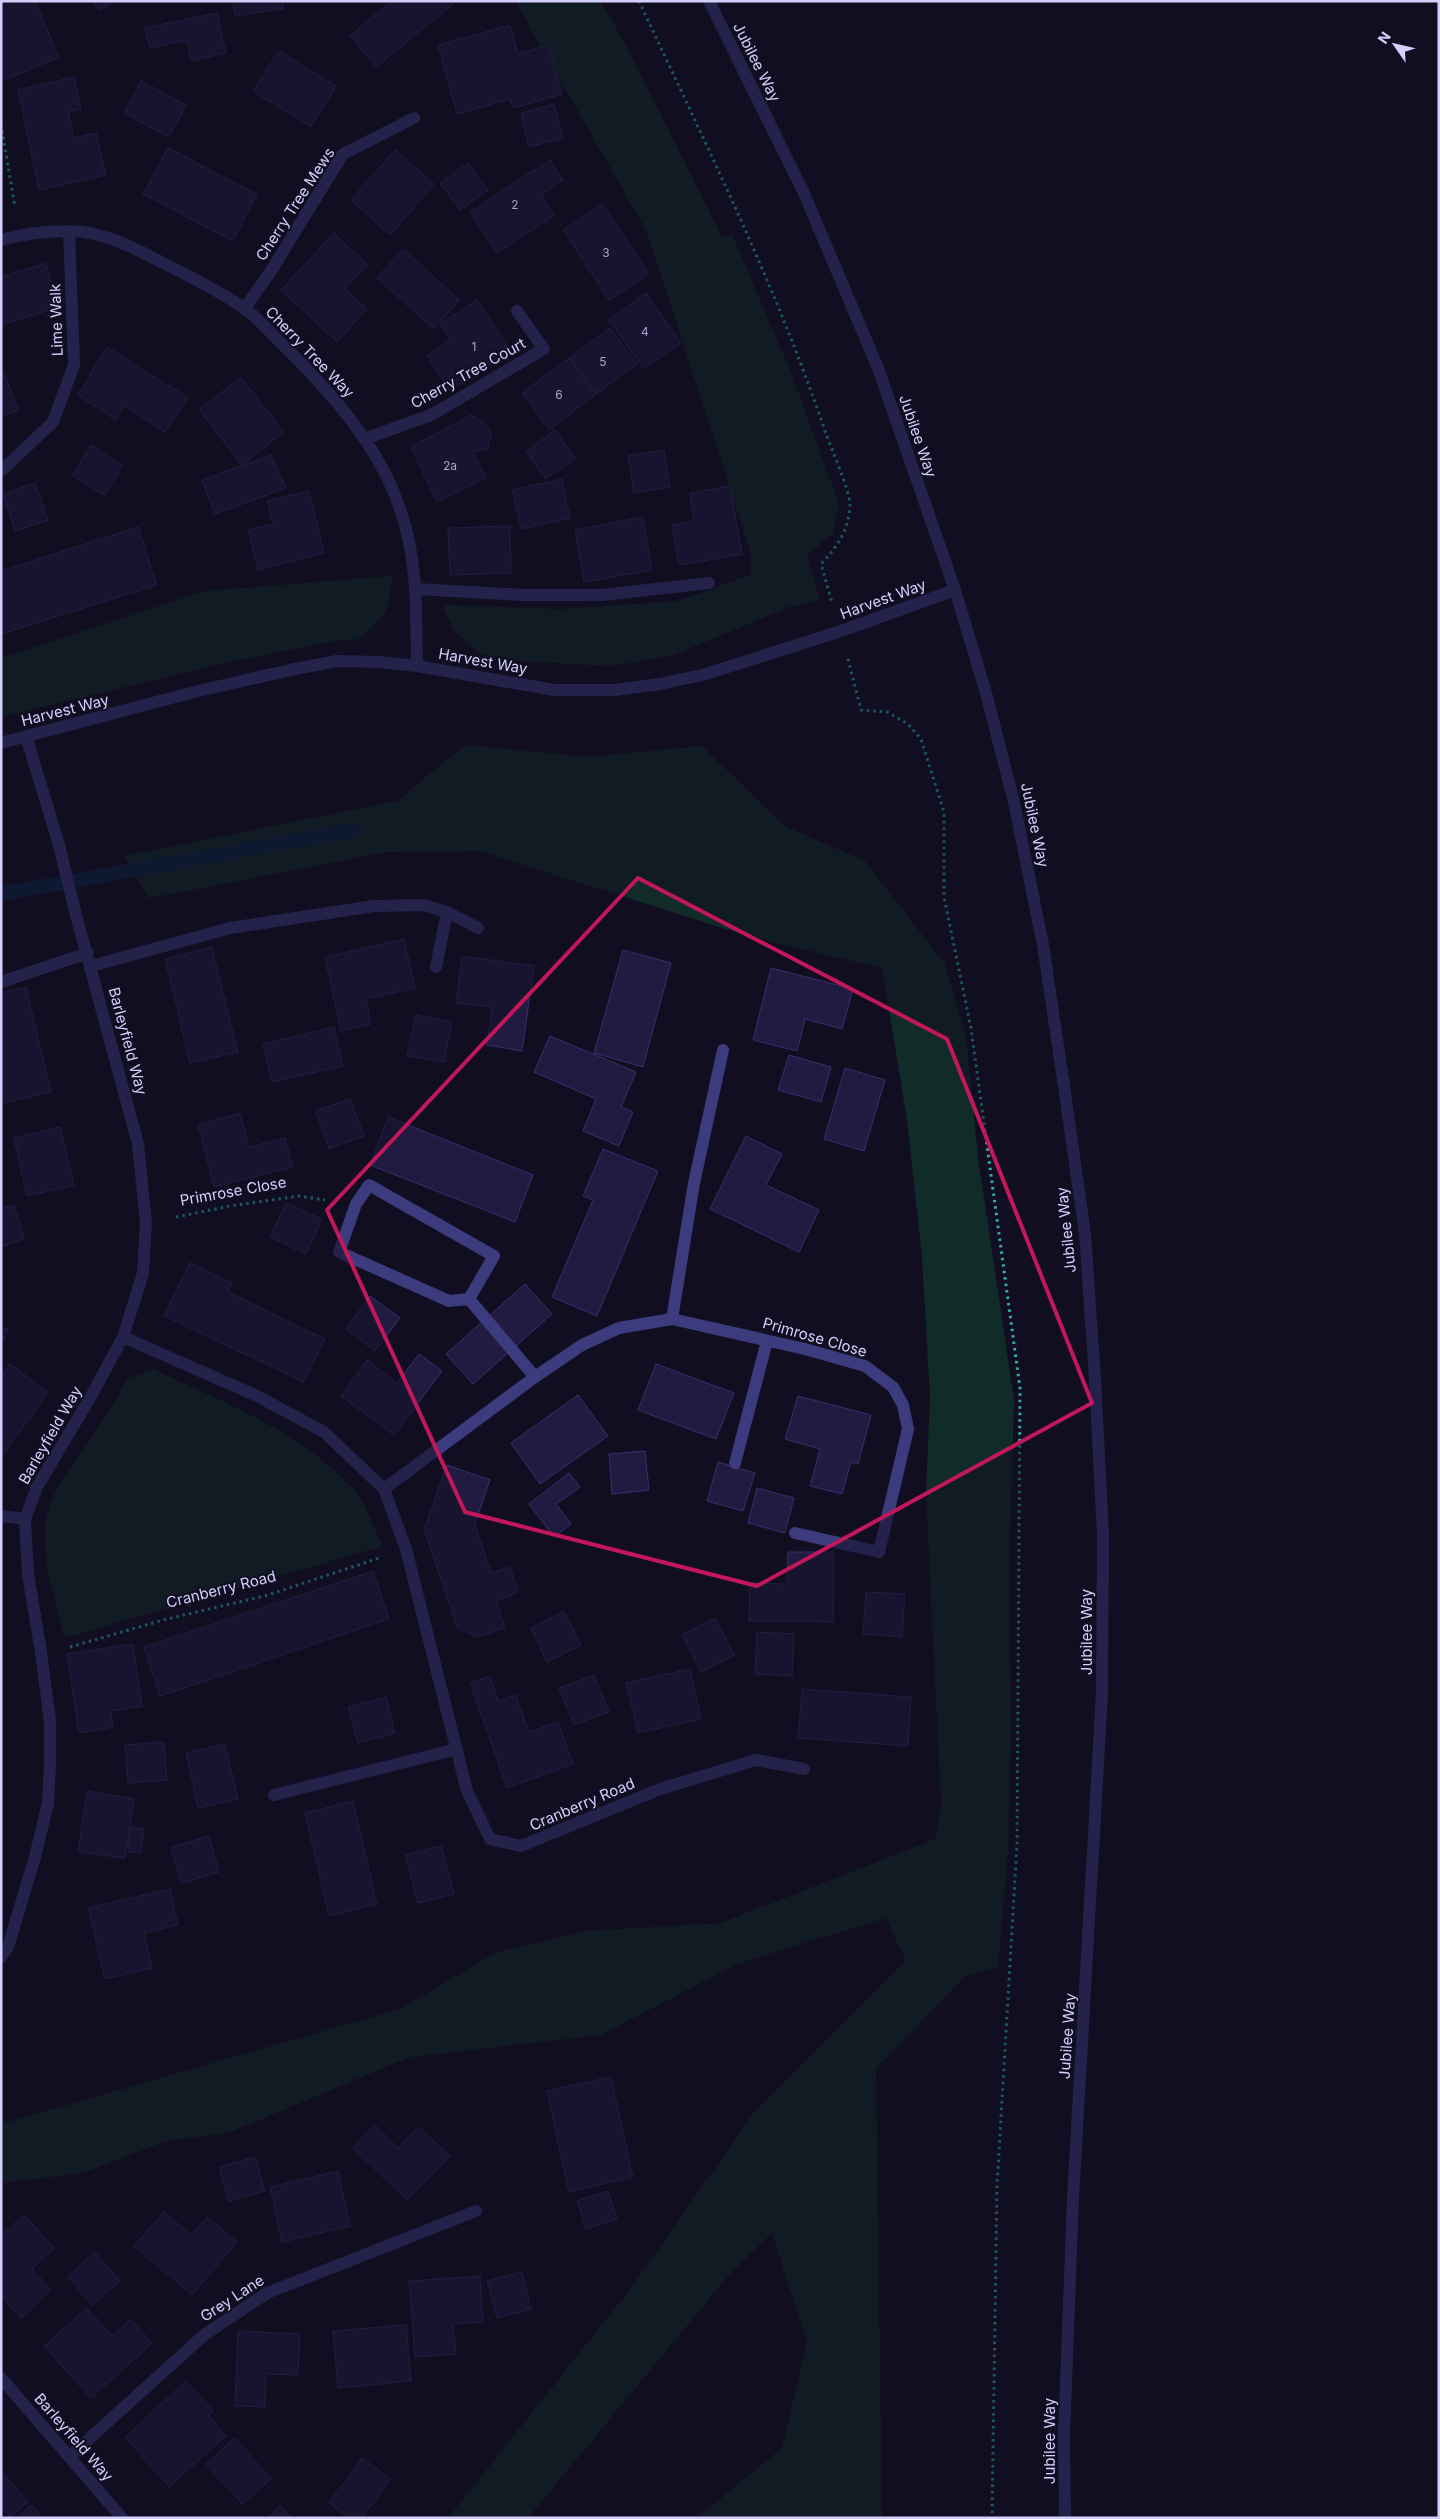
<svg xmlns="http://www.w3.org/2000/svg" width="1440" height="2519" font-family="Inter,sans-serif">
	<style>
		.green { fill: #112b29 }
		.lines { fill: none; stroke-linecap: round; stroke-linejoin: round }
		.stream { stroke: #0e2445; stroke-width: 14 }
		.building { fill: #221b41; stroke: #392e6c }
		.path { stroke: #32aea4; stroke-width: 3; stroke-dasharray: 2.5 4; stroke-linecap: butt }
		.service { stroke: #3c3b7e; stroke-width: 12 }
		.minor { stroke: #3c3b7e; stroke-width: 12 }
		.tertiary { stroke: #3c3b7e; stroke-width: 12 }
		.marked { fill: none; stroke: #c2185b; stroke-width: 4; stroke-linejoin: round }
		.labels { text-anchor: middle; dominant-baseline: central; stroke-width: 4; stroke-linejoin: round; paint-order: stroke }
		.number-label { font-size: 12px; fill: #a8a2ce }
		.street-label { font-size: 15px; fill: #d4cffd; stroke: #110e21 }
	</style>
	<rect width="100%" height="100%" fill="#110e21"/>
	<path class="green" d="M515,1h85l22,37 100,199 11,-1 59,139 47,129 -6,29 -26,22 13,45 -31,7 -115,48 -62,11 -95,-5 -39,-8 -24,-23 -12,-25 119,4 117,-8 72,-26 1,-22 -104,-321z
		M393,576l-7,37 -26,26 -27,2 -91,18 -241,58v-59l204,-67z
		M465,745l124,12 113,-11 83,80 80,35 80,103 21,72 12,121 36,242 -5,171 2,156 -3,127 -10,114 -32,9 -90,92 6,450h-185l85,-70 25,-106 -35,-109 -43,42 -201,243h-80l181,-227 123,-176 154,-154 -20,-43 -149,46 -136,71 -191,22 -182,76 -62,8 -83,32 -82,10v-59l399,-115 97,-57 89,-21 135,-8 214,-84 6,-36 -15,-308 4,-98 -8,-140 -15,-137 -25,-152 -131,-31 -271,-86 -92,1 -239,46 -25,-42 273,-55z
		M153,1369c71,34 149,62 202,122 12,15 19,38 28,55l-319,92c-7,-35 -22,-75 -19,-110 3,-37 28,-63 47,-91 13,-19 25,-39 36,-59z"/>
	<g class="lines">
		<path class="stream" d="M1,894l352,-64"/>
	</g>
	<path class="building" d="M1,1h34l24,56 -54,23 -4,-9z
		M94,1h22l-18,9z
		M233,1h49l2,7 -49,8z
		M391,1h60l2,3 -77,63 -26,-31z
		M217,13l9,40 -35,8 -5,-21 -36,8 -5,-20z
		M510,25l8,29 30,-9 14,49 -49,14 -3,-9 -53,15 -19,-69z
		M279,51l57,35 -25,41 -58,-36z
		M74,77l7,32 -13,3 6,26 22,-5 10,42 -67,15 -21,-100z
		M141,81l45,24 -17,32 -45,-24z
		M554,104l9,34 -34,9 -8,-34z
		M168,148l89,46 -24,47 -90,-47z
		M395,150l39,34 -44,51 -39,-35z
		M550,160l13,20 -22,15 13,21 -57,37 -27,-41z
		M468,163l20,27 -28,20 -20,-27z
		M602,204l47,70 -40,26 -46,-70z
		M334,233l33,32 -22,24 22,20 -30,33 -56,-52z
		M403,249l56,51 -25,29 -57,-51z
		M46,263l13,44 -58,18v-48z
		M646,293l35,50 -37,26 -35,-49z
		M477,300l33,51 -60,40 -23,-35 24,-16 -11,-16z
		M610,328l27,36 -41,30 -27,-36z
		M107,347l81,51 -23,34 -41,-26 -8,14 -38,-25z
		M569,358l27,36 -47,36 -27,-37z
		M5,375l13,35 -17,6v-39z
		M241,377l43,55 -42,33 -43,-55z
		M471,415l14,8 6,10 -3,15 -15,4 13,26 -49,24 -26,-55z
		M555,430l20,28 -30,21 -19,-28z
		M91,445l32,20 -19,30 -32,-20z
		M664,450l6,37 -36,6 -6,-37z
		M271,455l15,33 -71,26 -13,-34z
		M562,479l8,39 -49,11 -9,-39z
		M35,483l13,37 -33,11 -12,-37z
		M730,486l12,68 -63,11 -7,-40 22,-4 -4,-28z
		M309,491l15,62 -66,17 -10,-40 25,-6 -6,-23z
		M643,517l9,53 -68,12 -9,-52z
		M510,526l1,47 -61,2 -2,-47z
		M138,527l19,58 -156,49v-63z
		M404,939l11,49 -49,11 5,25 -30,7 -16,-74z
		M212,947l26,105 -48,11 -25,-104z
		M623,950l48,13 -28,104 -49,-14z
		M462,956l72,10 -12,85 -35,-6 5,-38 -36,-4z
		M771,968l82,21 -11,40 -37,-10 -8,32 -44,-11z
		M26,987l25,105 -48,11 -2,-110z
		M416,1015l36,7 -8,40 -37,-6z
		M334,1027l9,39 -71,16 -9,-38z
		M550,1036l86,36 -15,35 12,5 -14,34 -36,-15 13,-32 -62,-27z
		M789,1055l42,12 -10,35 -43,-12z
		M845,1068l40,12 -21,71 -40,-12z
		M350,1099l14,37 -35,13 -13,-38z
		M240,1113l9,34 36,-9 8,29 -79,20 -16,-62z
		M388,1117l145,58 -18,47 -145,-57z
		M60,1127l14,58 -47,11 -13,-58z
		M746,1136l36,18 -16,31 53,25 -20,42 -89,-43z
		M603,1149l55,22 -61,145 -45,-19 41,-97 -10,-4z
		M286,1203l36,16 -16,35 -36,-17z
		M14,1205l10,34 -23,8v-38z
		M190,1263l42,20 -4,9 97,47 -21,43 -140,-66z
		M525,1284l27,30 -79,70 -27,-30z
		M370,1296l30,22 -25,33 -29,-22z
		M1,1327l7,2 -7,17z
		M419,1354l23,17 -48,64 -53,-39 26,-36 30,23z
		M10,1364l38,28 -47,66v-82z
		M656,1364l78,29 -18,46 -78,-29z
		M578,1395l30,41 -68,48 -29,-41z
		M798,1396l73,19 -13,49 -7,-2 -9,32 -32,-8 10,-37 -35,-10z
		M645,1451l4,39 -37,4 -3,-40z
		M718,1462l37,11 -12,38 -36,-10z
		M447,1465l43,15 -15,44 16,49 19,-6 8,25 -22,9 9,27 -26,9 -21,-8 -34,-100z
		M569,1473l11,14 -24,17 15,20 -17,13 -25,-33z
		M757,1488l37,10 -9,35 -37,-10z
		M788,1552h46l-1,70 -84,-1 1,-38 37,1z
		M373,1571l16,48 -229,77 -16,-49z
		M866,1592l39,2 -3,43 -39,-3z
		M564,1611l17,34 -34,17 -16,-34z
		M715,1618l19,37 -33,17 -19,-37z
		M757,1632l37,2 -2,42 -37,-2z
		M133,1644l9,62 -31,5 2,16 -34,6 -12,-79z
		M690,1669l11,50 -63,14 -12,-50z
		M594,1675l15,37 -35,13 -15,-37z
		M490,1676l8,25 18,-6 13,37 29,-10 15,42 -66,24 -37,-105z
		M802,1689l109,8 -3,49 -110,-8z
		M386,1697l9,36 -37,10 -10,-36z
		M164,1742l3,38 -39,3 -3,-38z
		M225,1744l13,55 -40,9 -12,-55z
		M87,1791l47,8 -9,59 -47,-6z
		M353,1801l24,103 -48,12 -24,-103z
		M130,1827l14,2 -3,24 -13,-1z
		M209,1836l10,36 -38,11 -10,-36z
		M441,1846l13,48 -36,9 -13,-48z
		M170,1889l8,36 -34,8 8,35 -47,11 -17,-71z
		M611,2077l22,100 -64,15 -22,-101z
		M375,2125l23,23 21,-21 31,29 -43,44 -54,-52z
		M255,2157l10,34 -36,10 -10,-34z
		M338,2171l12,55 -68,16 -12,-55z
		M608,2191l9,28 -31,10 -9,-28z
		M164,2212l27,23 16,-18 30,25 -45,53 -58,-49z
		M24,2215l30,33 -22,21 19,21 -30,28 -20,-22v-60z
		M95,2252l25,29 -28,24 -24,-28z
		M522,2272l9,37 -34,9 -10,-37z
		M480,2276l3,46 -30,2 3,30 -41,3 -6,-76z
		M87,2308l25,28 19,-17 21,24 -61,55 -47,-52z
		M406,2325l5,56 -73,7 -5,-57z
		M238,2331l62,3 -2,41 -32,-1 -1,33 -30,-1z
		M186,2381l27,30 -5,4 18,21 -57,51 -44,-50z
		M235,2438l36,41 -29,25 -36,-40z
		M362,2458l29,21 -29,39h-13l-20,-15z
		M1,2470l27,32 -18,15 -9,-10z
		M31,2505l12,13h-27z
		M280,2506l12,12h-24z"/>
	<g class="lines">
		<path class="path" d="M639,1c66,142 137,284 187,433 6,16 24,57 24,71 -1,25 -13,42 -29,59l11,39
			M1,124l14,83
			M848,659l13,51 26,2 21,12 13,15 23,73v85l27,131 49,360 -3,456 -20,342 -5,332
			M176,1217l54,-11 69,-10 26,4
			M70,1647l93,-27 105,-25 111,-37"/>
		<path class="service" d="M416,589l108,6h78l107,-12
			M91,966l139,-38 144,-22 49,-1 24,7 31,16
			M436,967l11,-55
			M1,982l87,-29
			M369,1185l125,71 -25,43 -20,2 -110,-49 17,-48z
			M469,1299l66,78
			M735,1463l32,-122
			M795,1533l84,19
			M274,1795l183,-46"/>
		<path class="minor" d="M1,240c22,-6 45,-9 68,-9 32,0 64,16 92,31 28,14 57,28 83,46 14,10 26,24 38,36 47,46 95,99 117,162 19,51 17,106 18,160
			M244,309l25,-35 74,-120 71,-36
			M364,439l67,-24 113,-66 -27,-38
			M1,471l52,-49 21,-57 -5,-134
			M1,743l193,-51 96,-22 47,-9 42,1 38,4 137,24h61l45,-6 46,-10 135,-43 114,-41
			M672,1319l22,-136 29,-133
			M123,1337l132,58 69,37 60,57 22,60 61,242 23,48 31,7 139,-57 96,-29 48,9
			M384,1489l151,-112 47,-32 37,-17 53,-9 133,30 60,17 28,21 10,18 5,24 -29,123
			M1,1516l24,3
			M1,1957l7,-10 27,-90 13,-54 2,-37v-45l-9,-69 -13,-78 -3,-55 12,-32 53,-89 33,-61 20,-64 3,-50 -8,-79 -62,-229 -17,-70 -33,-109
			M1,2378l121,140
			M69,2457l135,-122 63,-42 209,-82"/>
		<path class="tertiary" d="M709,1l94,190 75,177 77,222 31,103 28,109 29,143 21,141 21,148 10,145 8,156 -1,158 -29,506 -9,236 1,83"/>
	</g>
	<path d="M0 0H1440V2519H0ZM638,878l309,161 145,364 -335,183 -292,-74 -138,-302z" fill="#110e21" fill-opacity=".55" fill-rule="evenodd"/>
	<path class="marked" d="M638,878l309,161 145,364 -335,183 -292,-74 -138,-302z"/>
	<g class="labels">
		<g class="number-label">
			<text x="515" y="204">2</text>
			<text x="606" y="252">3</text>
			<text x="645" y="331">4</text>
			<text x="474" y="346">1</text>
			<text x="603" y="361">5</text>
			<text x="559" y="394">6</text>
			<text x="450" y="465">2a</text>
		</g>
		<g class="street-label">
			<text transform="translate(757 62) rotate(63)">Jubilee Way</text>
			<text transform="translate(295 204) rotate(-57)">Cherry Tree Mews</text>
			<text transform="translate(56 320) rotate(-92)">Lime Walk</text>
			<text transform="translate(310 352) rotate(46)">Cherry Tree Way</text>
			<text transform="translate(468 373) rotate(-29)">Cherry Tree Court</text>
			<text transform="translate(918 436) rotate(71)">Jubilee Way</text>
			<text transform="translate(883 599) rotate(-20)">Harvest Way</text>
			<text transform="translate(483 661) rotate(10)">Harvest Way</text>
			<text transform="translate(65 710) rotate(-14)">Harvest Way</text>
			<text transform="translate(1035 825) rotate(78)">Jubilee Way</text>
			<text transform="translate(128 1041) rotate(75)">Barleyfield Way</text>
			<text transform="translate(233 1191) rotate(-10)">Primrose Close</text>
			<text transform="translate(1066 1230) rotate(-96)">Jubilee Way</text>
			<text transform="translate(815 1337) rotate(16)">Primrose Close</text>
			<text transform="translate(50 1435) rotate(-60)">Barleyfield Way</text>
			<text transform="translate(221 1589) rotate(-14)">Cranberry Road</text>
			<text transform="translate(1086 1632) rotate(-90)">Jubilee Way</text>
			<text transform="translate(582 1804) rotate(-23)">Cranberry Road</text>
			<text transform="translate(1067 2036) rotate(-86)">Jubilee Way</text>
			<text transform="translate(232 2298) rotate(-33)">Grey Lane</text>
			<text transform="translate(74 2437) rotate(49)">Barleyfield Way</text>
			<text transform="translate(1049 2441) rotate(-90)">Jubilee Way</text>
		</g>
	</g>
	<rect width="1440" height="2519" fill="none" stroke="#d4cffd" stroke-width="5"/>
	<g transform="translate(1395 45) rotate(304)" stroke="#110e21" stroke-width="4" paint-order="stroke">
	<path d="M0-4L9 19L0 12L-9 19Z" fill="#d4cffd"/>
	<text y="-8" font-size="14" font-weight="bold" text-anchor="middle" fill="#d4cffd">N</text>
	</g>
</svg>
